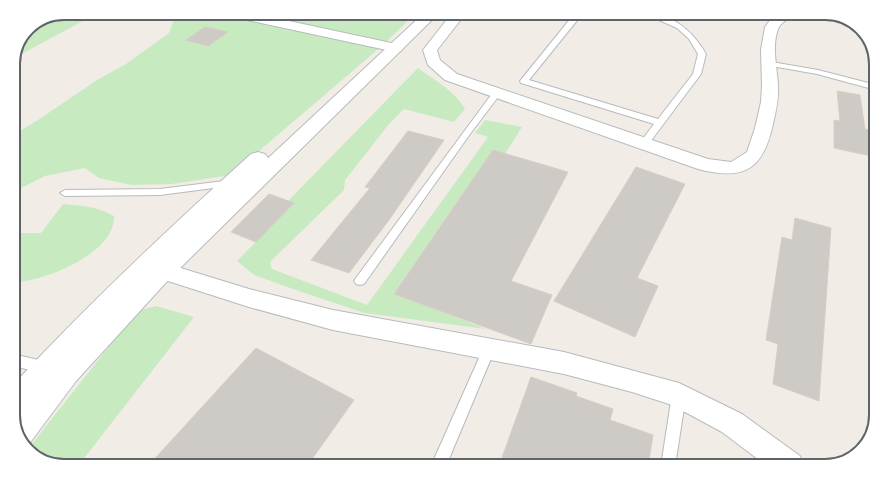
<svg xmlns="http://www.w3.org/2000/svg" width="889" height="479" font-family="'DejaVu Sans',sans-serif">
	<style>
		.green { fill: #c7eac1 }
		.building { fill: #cecac5; stroke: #d6cec4 }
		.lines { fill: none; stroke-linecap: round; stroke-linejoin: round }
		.lane-casing { stroke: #b7babe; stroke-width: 2 }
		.street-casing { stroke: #b7babe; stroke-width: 2 }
		.secondary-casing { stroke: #b7bcc1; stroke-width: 2 }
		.lane { fill: #fff; fill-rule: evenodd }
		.street { fill: #fff; fill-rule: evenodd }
		.secondary { fill: #fff; fill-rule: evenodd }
		.rim { fill: none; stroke: #5e6468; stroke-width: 2 }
	</style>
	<rect width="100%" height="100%" fill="#f1ede6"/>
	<path class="green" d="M64,13h16l-8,4 11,4 -69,37 14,-30z
		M165,13h251l-33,32 -152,130 -59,9 -40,1 -33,-7 -14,-10 -40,8 -32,16v-57l25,-15 59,-40 29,-16 43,-31 5,-14z
		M418,68c16,12 37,23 47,41l-11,13 -50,-13 -15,15 -44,56 -1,10 -74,72 2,7 95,36 121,-168 -13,-4 10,-13 37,7 -17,27 -12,-4 -99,143 92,36 -122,-16 -68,-23 -42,-15 -17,-14 57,-58 -6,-2z
		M63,204c19,2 33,2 51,12 2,37 -70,66 -101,66v-49h28z
		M156,306l38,11 -116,149h-14l-23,-5 -13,-12 109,-138z"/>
	<path class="building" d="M205,27l23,5 -20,14 -22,-6z
		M837,91l23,4 5,34 11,3v25l-42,-9v-28l6,1z
		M408,131l36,9 -55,80 -40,53 -38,-13 59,-72 -5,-1z
		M493,150l75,22 -57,109 41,14 -21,49 -137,-50z
		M636,167l49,17 -48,94 21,8 -23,51 -81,-36z
		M269,194l25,9 -38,39 -25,-10z
		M795,218l36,10 -12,173 -46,-17 5,-40 -12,-4 16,-103 10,3z
		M256,348l98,52 -47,66h-159z
		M531,377l46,16 -1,3 37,13 -3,11 43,15 -5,31h-149z"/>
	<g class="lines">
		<g class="lane-casing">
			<path id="lane" d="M575,13h8l-54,67 129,39 35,-45 5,-20 -9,-15 -12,-11 -34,-15c29,0 49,17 63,41l-5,20 -54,72h-6l-2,-2 15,-20 -133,-41 -1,-2z
				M766,61l52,9 58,15v5l-59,-16 -51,-9z
				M497,90l4,3 -31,41 -106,150 -4,1 -4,-1 -2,-3 2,-3 138,-187z
				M232,180l4,1 1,2 -1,2 -76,10 -95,1 -5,-3 5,-3 95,-1z
				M489,344l5,1 1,4 -49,117h-15l52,-117 1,-4z
				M13,354l34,8 5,2 2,4 -2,4 -5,2 -34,-8z
				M679,389l5,2 2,4 -11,71h-14l11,-71 2,-4z"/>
		</g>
		<g class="street-casing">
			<path id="street" d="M226,13h26l144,31 5,1 2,3 -2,3 -5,1 -163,-35 -5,-1z
				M452,13h14l-29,37 3,10 17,14 251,85 23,3 16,-10 8,-24 6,-26 1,-16 -1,-36 4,-23 8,-11 5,-3h17c-4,6 -12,7 -16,14 -8,17 -2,40 -1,58 1,13 -2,26 -5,39 -10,46 -29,57 -75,45l-253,-89 -17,-15 -5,-15z
				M148,258l101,31 84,21 231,42 115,31 63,31 58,42 4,10h-37l-45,-34 -50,-27 -40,-13 -68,-18 -231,-44 -84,-23 -109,-35 -3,-6 3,-6z"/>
		</g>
		<g class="secondary-casing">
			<path id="secondary" d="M424,13h15l-268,264 -95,104 -47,63 -5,2 -3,-3 -8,-24 2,-2 -2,1v-33c75,-81 156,-157 238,-231l7,-2 7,2 3,4 -3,3z"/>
		</g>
		<use href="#lane" class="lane"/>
		<use href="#street" class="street"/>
		<use href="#secondary" class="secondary"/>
	</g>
	<path d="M0 0H889V479H0ZM64 20H825A44 44 0 0 1 869 64V415A44 44 0 0 1 825 459H64A44 44 0 0 1 20 415V64A44 44 0 0 1 64 20Z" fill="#fff" fill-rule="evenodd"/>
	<path class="rim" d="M64 20H825A44 44 0 0 1 869 64V415A44 44 0 0 1 825 459H64A44 44 0 0 1 20 415V64A44 44 0 0 1 64 20Z"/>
</svg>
